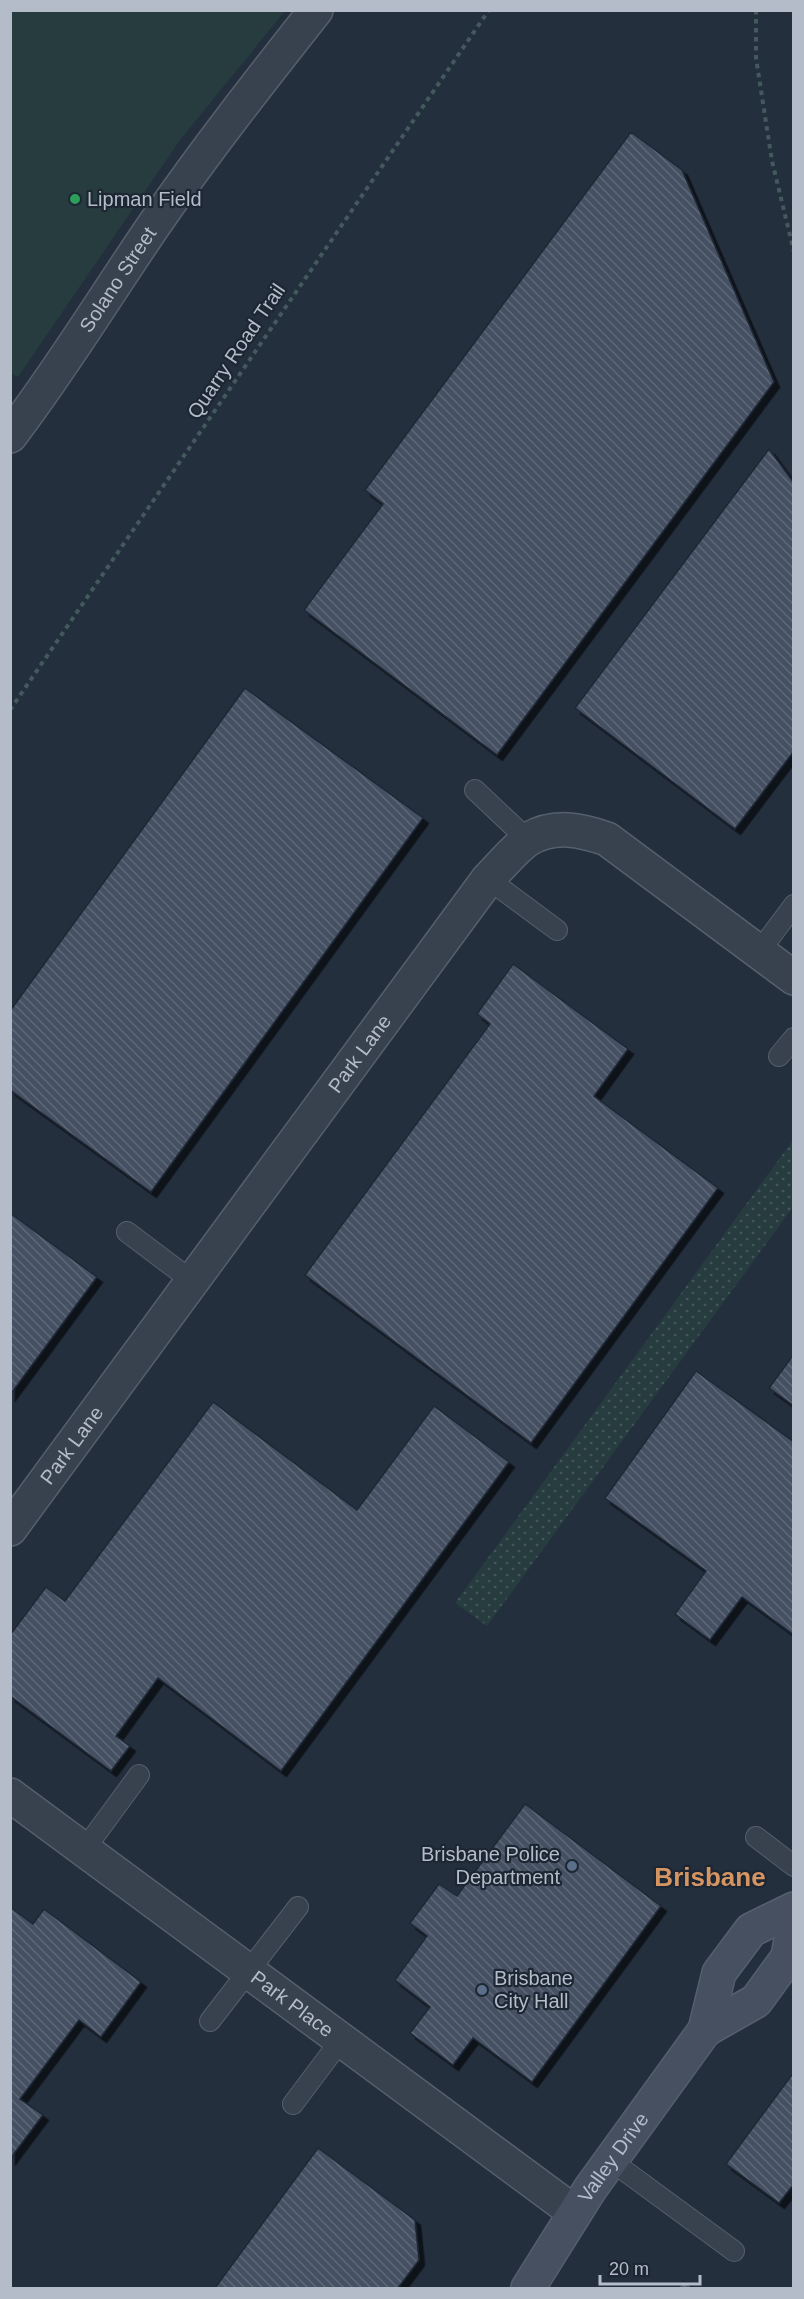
<svg xmlns="http://www.w3.org/2000/svg" width="804" height="2299" font-family="Helvetica,sans-serif">
	<style>
		.park { fill: url(#park-dots) }
		.pitch { fill: #263c3f }
		.building { fill: url(#building-back-hatch); stroke: #1f2835; stroke-width: 1.5; filter: url(#shadow) }
		.lines { fill: none; stroke-linecap: round; stroke-linejoin: round }
		.service-casing { stroke: #565f6c; stroke-width: 22 }
		.minor-casing { stroke: #565f6c; stroke-width: 36 }
		.tertiary-casing { stroke: #565f6c; stroke-width: 36 }
		.secondary-casing { stroke: #565f6c; stroke-width: 36 }
		.path { stroke: #44595c; stroke-width: 4; stroke-dasharray: 4.5 4.5; stroke-linecap: butt }
		.service { stroke: #38414e; stroke-width: 20 }
		.minor { stroke: #38414e; stroke-width: 33 }
		.tertiary { stroke: #38414e; stroke-width: 33 }
		.secondary { stroke: #465061; stroke-width: 33 }
		.leisure-dot { fill: #2e9e5b; stroke: #1d2633; stroke-width: 2 }
		.service-dot { fill: #5c6f8a; stroke: #1d2633; stroke-width: 2 }
		.labels { text-anchor: middle; dominant-baseline: central; stroke-width: 4.5; stroke-linejoin: round; paint-order: stroke }
		.poi-label { font-size: 20px; fill: #b4bcc9; stroke: #1d2633; text-anchor: start }
		.street-label { font-size: 20px; fill: #b4bcc9; stroke: #1d2633 }
		.district-label { font-size: 26px; font-weight: bold; fill: #d59563; stroke: #1d2633 }
	</style>
	<defs>
		<pattern id="park-dots" width="8" height="8" patternUnits="userSpaceOnUse" patternTransform="scale(1.5)"><rect width="8" height="8" fill="#263c3f"/><path d="M2 2h.1M6 6h.1" fill="none" stroke="#435659" stroke-width="1.8" stroke-linecap="round"/></pattern>
		<pattern id="building-back-hatch" width="6" height="6" patternUnits="userSpaceOnUse" patternTransform="scale(1.5)"><rect width="6" height="6" fill="#455162"/><path d="M-1 5l2 2M0 0l6 6M5-1l2 2" fill="none" stroke="#5d6877"/></pattern>
		<filter id="shadow"><feDropShadow dx="5.5" dy="5.5" stdDeviation="0" flood-color="#0009"/></filter>
	</defs>
	<rect width="100%" height="100%" fill="#242f3e"/>
	<path class="park" d="M793,1140v67l-306,419 -32,-23z"/>
	<path class="pitch" d="M10,11h275l-105,129 -162,237 -8,-4z"/>
	<path class="building" d="M631,132l51,38 92,212 -277,373 -193,-145 79,-106 -18,-14z
		M769,449l25,34v268l-59,78 -160,-121z
		M245,688l178,130 -272,374 -141,-102v-79z
		M513,964l115,85 -34,47 124,92 -187,255 -226,-168 185,-251 -13,-10z
		M10,1213l87,64 -87,118z
		M794,1354v52l-25,-18z
		M696,1371l98,71v193l-52,-38 -32,43 -35,-26 31,-43 -101,-73z
		M213,1402l144,108 77,-104 75,56 -228,309 -123,-93 -42,58 14,10 -19,25 -101,-75v-61l36,-48 19,14z
		M525,1804l136,102 -129,176 -59,-44 -20,27 -43,-32 20,-26 -35,-27 32,-44 -17,-13 29,-39 18,12z
		M10,1907l23,17 11,-15 97,73 -40,55 -22,-17 -59,79 23,16 -33,44z
		M794,2072v112l-15,19 -53,-39z
		M318,2148l97,72 4,40 -21,28h-183z
		M683,2281l11,7h-16z"/>
	<g class="lines">
		<g class="service-casing">
			<path id="service" d="M475,790l53,50
				M488,879l69,51
				M759,952l35,-47
				M779,1056l15,-18
				M127,1232l65,49
				M756,1837l38,29
				M84,1850l55,-75
				M210,2021l88,-114
				M293,2104l48,-64
				M610,2160l124,91"/>
		</g>
		<g class="minor-casing">
			<g id="minor">
				<path id="s1" d="M10,436c52,-68 96,-141 144,-211 51,-74 106,-144 162,-215"/>
			</g>
		</g>
		<g class="tertiary-casing">
			<g id="tertiary">
				<path id="s2" d="M10,1529l478,-650c11,-11 28,-32 41,-40 26,-15 52,-9 78,0l187,139"/>
				<path id="s3" d="M10,1795l564,417"/>
			</g>
		</g>
		<g class="secondary-casing">
			<g id="secondary">
				<path d="M705,2030l51,-29 32,-44 6,-34"/>
				<path id="s4" d="M528,2288l62,-99 115,-159 14,-57 32,-43 43,-21"/>
			</g>
		</g>
		<path class="path" d="M756,10v48l16,103 22,91
			M10,710l479,-700"/>
		<use href="#service" class="service"/>
		<use href="#minor" class="minor"/>
		<use href="#tertiary" class="tertiary"/>
		<use href="#secondary" class="secondary"/>
	</g>
	<circle class="leisure-dot" cx="75" cy="199" r="6"/>
	<g class="service-dot">
		<circle cx="572" cy="1866" r="6"/>
		<circle cx="482" cy="1990" r="6"/>
	</g>
	<g class="labels">
		<g class="poi-label">
			<text x="87" y="199">Lipman Field</text>
			<text x="560" y="1854" text-anchor="end">Brisbane Police<tspan x="560" dy="23">Department</tspan></text>
			<text x="494" y="1978">Brisbane<tspan x="494" dy="23">City Hall</tspan></text>
		</g>
		<g class="street-label">
			<text stroke="none"><textPath href="#s1" startOffset="190">Solano Street</textPath></text>
			<text transform="translate(236 351) rotate(-56)">Quarry Road Trail</text>
			<text stroke="none"><textPath href="#s2" startOffset="590">Park Lane</textPath></text>
			<text stroke="none"><textPath href="#s2" startOffset="104">Park Lane</textPath></text>
			<text stroke="none"><textPath href="#s3" startOffset="351">Park Place</textPath></text>
			<text stroke="none"><textPath href="#s4" startOffset="156">Valley Drive</textPath></text>
		</g>
		<g class="district-label">
			<text x="710" y="1877">Brisbane</text>
		</g>
	</g>
	<rect width="804" height="2299" fill="none" stroke="#b4bcc9" stroke-width="24"/>
	<path d="M600 2275v9h100v-9" fill="none" stroke="#b4bcc9" stroke-width="3"/>
	<text x="609" y="2275" font-size="18" fill="#b4bcc9" stroke="#1d2633" stroke-width="4.5" paint-order="stroke">20 m</text>
</svg>
